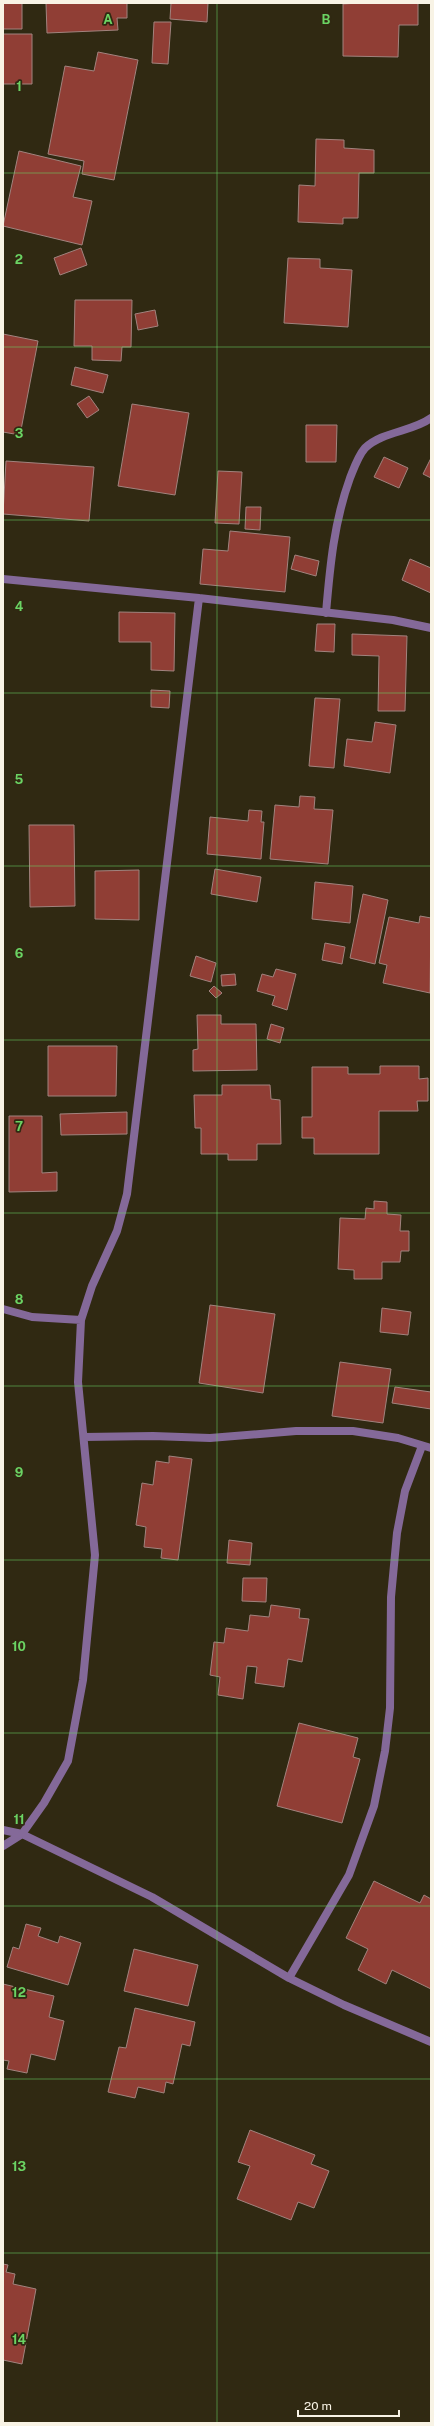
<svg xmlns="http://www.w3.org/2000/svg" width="434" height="2426" font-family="'Public Sans',sans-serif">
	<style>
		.building { fill: #903e35; stroke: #a1837e }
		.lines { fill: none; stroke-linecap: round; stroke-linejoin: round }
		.minor { stroke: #846999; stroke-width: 8 }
		.grid { fill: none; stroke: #6bd363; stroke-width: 1; stroke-opacity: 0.55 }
		.grid-label { font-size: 13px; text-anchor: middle; font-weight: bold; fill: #6bd363; stroke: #302912; stroke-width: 3.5; stroke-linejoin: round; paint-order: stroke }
	</style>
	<rect width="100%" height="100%" fill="#302912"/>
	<path class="building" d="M3,3h19v26h-19z
		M46,3h81v15h-10l1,12 -71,3z
		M171,3h37l-1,19 -37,-3z
		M359,3h59v22h-19l-1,32 -55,-1v-52z
		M154,22h17l-3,42 -16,-1z
		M3,34h29v50h-29z
		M98,52l40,8 -24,120 -32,-6 2,-13 -36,-7 17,-88 29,5z
		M316,139l28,1v8l30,2v23h-15l-1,45h-15v6l-45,-2 1,-37 16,1z
		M19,151l62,15 -8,31 19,4 -10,44 -79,-19z
		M81,248l6,17 -27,10 -6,-17z
		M288,258l32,1v9l32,2 -4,57 -64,-4z
		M75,300h57l-1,47h-9l-1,14 -29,-1v-14h-18z
		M155,310l3,16 -20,4 -3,-16z
		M3,334l35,7 -18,94 -17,-3z
		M75,367l33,8 -5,18 -32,-8z
		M89,396l10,14 -12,8 -10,-14z
		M132,404l57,9 -14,82 -57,-9z
		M306,425h31l-1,37h-30z
		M384,457l24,11 -9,20 -25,-11z
		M431,458v20l-8,-4z
		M6,461l88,6 -5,54 -86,-7z
		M218,471l24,1 -3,52 -24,-1z
		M246,507h15l-1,23 -15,-1z
		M230,531l60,6 -5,55 -85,-8 3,-35 25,2z
		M295,555l24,6 -3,15 -25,-7z
		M410,559l21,9v25l-29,-13z
		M119,612l56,1 -1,58 -23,-1v-28h-32z
		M317,624h18l-1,28 -19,-1z
		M352,634l55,2 -2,75h-27l1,-55 -27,-1z
		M151,690l19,1 -1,17 -18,-1z
		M315,698l25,1 -6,69 -25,-2z
		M375,722l21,3 -6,48 -46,-7 3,-27 25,3z
		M300,796l15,1 -1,12 19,1 -5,54 -58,-5 5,-54 24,2z
		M249,810l13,1 -1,11h3l-3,37 -54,-5 3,-37 38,4z
		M29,825h45l1,81 -45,1z
		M215,869l46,8 -4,25 -46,-8z
		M139,870v50l-44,-1v-48z
		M315,882l38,4 -3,37 -38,-4z
		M363,894l25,6 -13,64 -25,-6z
		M420,916l11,2 -1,75 -47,-10 4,-18 -8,-2 10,-46 30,6z
		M325,943l20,4 -3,17 -20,-4z
		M196,956l20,7 -5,19 -21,-6z
		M276,969l20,5 -9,36 -15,-5 3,-9 -18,-5 5,-17 11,3z
		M235,974l1,11 -14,1 -1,-11z
		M214,986l8,7 -6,5 -7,-7z
		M197,1015h24v9h35l1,46 -64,1v-21l5,-1z
		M271,1024l13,4 -4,15 -13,-4z
		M48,1046h69l-1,50h-68z
		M380,1066h39v13l9,-1v23h-11l1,10h-39v43h-65v-16h-12v-21h10v-50h36v7h32z
		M222,1085h48l1,14 9,1 1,44h-24v16h-29v-6h-27v-26h-6l-1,-33h28z
		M127,1112v22l-66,1 -1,-21z
		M9,1116h33v57l15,-1v19l-48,1z
		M374,1201l13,1v12l14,1 -1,16h9v20h-8l-1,11h-18v17h-28v-9l-16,-1 2,-51 25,1 1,-11 8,1z
		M210,1305l65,9 -12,79 -64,-10z
		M382,1308l29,4 -3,23 -28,-3z
		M340,1362l51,7 -8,54 -51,-7z
		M395,1387l36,5v17l-39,-6z
		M169,1456l23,3 -14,101 -17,-2 1,-9 -18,-2 2,-20 -10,-2 6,-42 11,2 3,-24 13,2z
		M229,1540l23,3 -2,22 -23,-2z
		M243,1578h24l-1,24 -24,-1z
		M271,1605l29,4 -1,9 10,1 -7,43 -14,-3 -4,28 -29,-4 2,-16 -10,-1 -4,33 -25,-4 2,-18 -10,-2 4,-33 10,1 2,-15 22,3 2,-16 19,2z
		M299,1723l59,15 -5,19 7,2 -18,64 -65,-17z
		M374,1881l46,22 4,-8 7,4v90l-39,-19 -6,14 -28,-14 10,-21 -22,-11z
		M26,1924l15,4 -3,8 20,7 2,-7 21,7 -13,42 -61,-18 6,-20 6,2z
		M134,1949l64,16 -10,41 -64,-15z
		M3,1984l51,12 -5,21 15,4 -9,39 -24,-6 -4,19 -20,-4 2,-8 -6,-1z
		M135,2008l60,14 -5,24 -8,-2 -9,40 -7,-2 -2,11 -26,-6 -3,11 -27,-6 11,-45 7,1z
		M250,2130l65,25 -4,9 18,7 -15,37 -16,-6 -7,18 -54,-21 13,-33 -12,-4z
		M3,2264l5,1 -2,7 9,2 -2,10 23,5 -14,75 -19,-4z"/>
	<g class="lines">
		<path class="minor" d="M3,579l196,19 194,22 38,8
			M326,613c4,-47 8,-91 24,-135 4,-10 8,-22 15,-30 18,-17 47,-16 66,-30
			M3,1309l29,8 49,3
			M84,1437l69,-1 57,2 86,-7h57l45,7 33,10
			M3,1830l19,4 130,63 137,81 55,27 87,37
			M3,1846l19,-12 22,-31 24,-42 15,-81 12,-125 -17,-173 3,-62 11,-34 25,-55 10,-37 72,-596
			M289,1978l60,-103 25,-69 11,-55 5,-43 1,-111 6,-64 8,-42 17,-45"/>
	</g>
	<path class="grid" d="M217,3v2420M3,173h428M3,347h428M3,520h428M3,693h428M3,866h428M3,1040h428M3,1213h428M3,1386h428M3,1560h428M3,1733h428M3,1906h428M3,2079h428M3,2253h428"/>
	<g class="grid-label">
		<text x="108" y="24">A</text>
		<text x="326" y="24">B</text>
		<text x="19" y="91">1</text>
		<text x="19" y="264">2</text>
		<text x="19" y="438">3</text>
		<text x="19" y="611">4</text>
		<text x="19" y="784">5</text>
		<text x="19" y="958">6</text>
		<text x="19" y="1131">7</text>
		<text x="19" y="1304">8</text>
		<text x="19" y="1477">9</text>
		<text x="19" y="1651">10</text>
		<text x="19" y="1824">11</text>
		<text x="19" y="1997">12</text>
		<text x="19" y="2171">13</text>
		<text x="19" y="2344">14</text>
	</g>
	<rect width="434" height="2426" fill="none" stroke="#f8f3e5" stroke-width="8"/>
	<path d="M298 2410v6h101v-6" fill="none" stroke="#f8f3e5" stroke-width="2"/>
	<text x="304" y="2410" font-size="12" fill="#f8f3e5" stroke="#302912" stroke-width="3" paint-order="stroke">20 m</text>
</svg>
